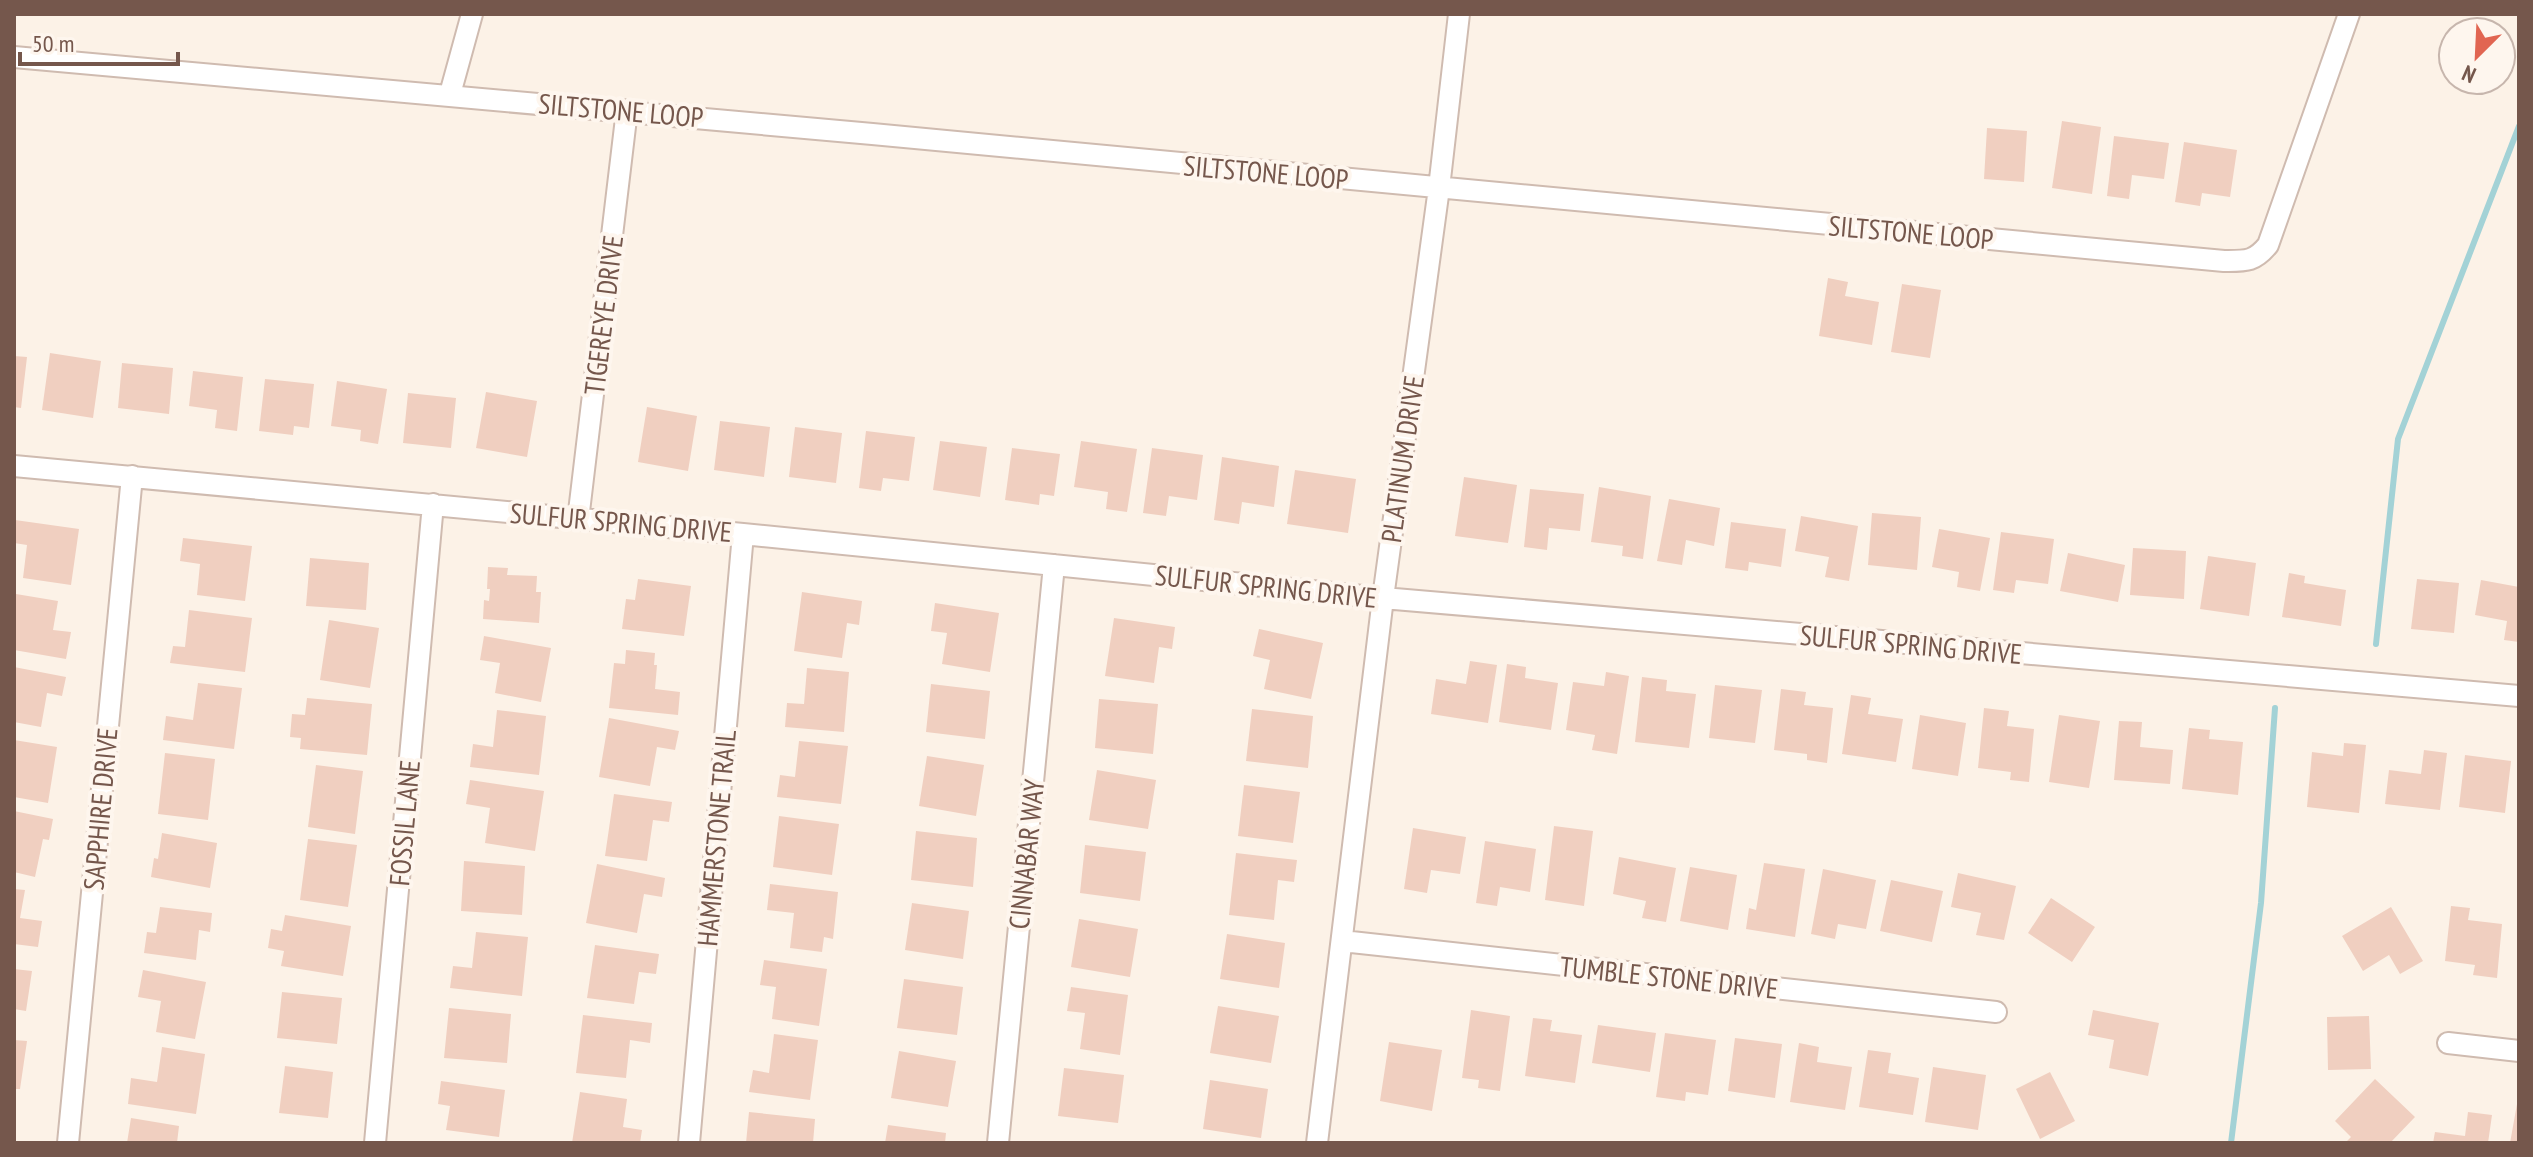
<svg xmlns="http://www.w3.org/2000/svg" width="2533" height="1157" font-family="'PT Sans Narrow',sans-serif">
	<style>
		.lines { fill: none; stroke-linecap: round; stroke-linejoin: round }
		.stream { stroke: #a3d2d6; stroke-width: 6 }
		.building { fill: #f0cfc0 }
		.street-casing { stroke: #cfbbb0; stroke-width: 24 }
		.street { stroke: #fff; stroke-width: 20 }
		.labels { text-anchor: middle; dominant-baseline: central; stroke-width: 8; stroke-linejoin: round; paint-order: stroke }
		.street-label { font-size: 28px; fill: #75574c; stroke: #fef6ee }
	</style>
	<rect width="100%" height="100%" fill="#fcf2e7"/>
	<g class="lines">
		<path class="stream" d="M2376,644l22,-205 121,-313
			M2231,1143l30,-240 14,-195"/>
	</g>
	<path class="building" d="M2062,121l39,6 -9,67 -40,-6z
		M1987,128l40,3 -3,51 -40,-3z
		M2114,136l55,7 -5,36 -32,-4 -3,24 -22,-3z
		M2184,142l53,8 -7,47 -28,-4 -2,13 -25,-4z
		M1828,278l20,4 -3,14 34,6 -7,43 -53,-9z
		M1902,284l39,6 -11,68 -39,-6z
		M50,353l51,8 -8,57 -51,-8z
		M14,356l13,1 -6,51 -7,-1z
		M122,363l51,5 -4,46 -51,-6z
		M193,371l50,6 -6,54 -22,-3 2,-18 -28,-4z
		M265,379l49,5 -5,44 -15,-2 -1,9 -34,-4z
		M337,381l50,8 -9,55 -18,-3 1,-11 -30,-4z
		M486,392l51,9 -10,56 -51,-9z
		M408,393l48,5 -5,50 -48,-5z
		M647,407l50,9 -9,55 -50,-9z
		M720,421l50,6 -6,50 -50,-7z
		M795,427l47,6 -6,50 -47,-6z
		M866,431l49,6 -6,44 -26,-3 -2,13 -22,-3z
		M940,441l47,6 -7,50 -47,-7z
		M1081,441l56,8 -10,63 -21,-3 2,-17 -34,-5z
		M1012,448l48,6 -6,42 -14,-2 -1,11 -34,-5z
		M1152,448l51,7 -6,45 -28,-4 -3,20 -23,-3z
		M1222,457l57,9 -5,41 -32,-5 -3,22 -25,-4z
		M1295,470l61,9 -8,54 -61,-9z
		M1464,477l53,8 -9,58 -53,-7z
		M1599,487l52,9 -8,63 -21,-3 1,-10 -32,-4z
		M1530,489l54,5 -4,37 -31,-3 -2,22 -23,-3z
		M1669,499l51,9 -6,38 -28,-6 -4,25 -25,-4z
		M1872,513l49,4 -4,53 -49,-5z
		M1801,516l57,10 -9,55 -24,-4 4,-20 -34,-6z
		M15,520l64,9 -8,56 -48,-7 4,-33 -13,-2z
		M1731,522l55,7 -5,38 -32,-5 -1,9 -23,-3z
		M1939,529l51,9 -10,53 -23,-4 2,-15 -27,-5z
		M2001,532l53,7 -6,45 -32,-4 -2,13 -21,-3z
		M183,538l69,8 -7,55 -48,-6 3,-31 -20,-3z
		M2133,548l53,3 -2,48 -54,-4z
		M2068,553l57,12 -7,37 -58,-11z
		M2208,556l48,7 -7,53 -49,-7z
		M310,558l59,5 -3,47 -60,-4z
		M488,567l20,1 -1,7 30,1 -1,16h5l-2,31 -56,-4 1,-19 5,1 1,-12h-3z
		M2289,573l16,3 -1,7 42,7 -5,36 -59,-9z
		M638,579l53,7 -7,50 -62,-7 4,-30 9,1z
		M2417,579l42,4 -5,50 -43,-4z
		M2481,580l38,7v55l-15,-2 3,-19 -32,-6z
		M802,592l60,9 -3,24 -12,-2 -5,35 -48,-7z
		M16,594l42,7 -5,29 18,2 -5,27 -52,-9z
		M935,603l64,10 -9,59 -48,-8 5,-31 -16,-2z
		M189,610l63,8 -7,54 -75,-9 3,-17 12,1z
		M1114,618l61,9 -3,22 -13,-2 -5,36 -49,-7z
		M329,620l50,8 -9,60 -50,-8z
		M1259,629l64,14 -12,56 -47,-10 6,-29 -17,-4z
		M484,636l67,12 -10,54 -46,-9 5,-30 -20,-3z
		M626,650l29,3 -1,12h3l-2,24 25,3 -2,23 -69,-7 5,-45 11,1z
		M1470,661l27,4 -9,58 -57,-9 5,-35 30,5z
		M1507,664l19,3 -1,11 33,5 -7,47 -52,-8z
		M14,667l52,10 -4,19 -15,-3 -6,34 -27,-5z
		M807,668l42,4 -5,60 -59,-5 2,-24 17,1z
		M1606,672l23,4 -12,78 -25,-4 3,-15 -29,-5 7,-48 31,4z
		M1642,677l25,3 -1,11 30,3 -7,54 -54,-6z
		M198,683l44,5 -8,61 -71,-9 3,-24 27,4z
		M931,684l59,7 -5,48 -59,-7z
		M1715,685l47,5 -7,53 -46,-5z
		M1781,689l25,3 -2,13 29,3 -6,55 -20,-3v-6l-33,-4z
		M1851,695l20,3 -3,16 35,5 -7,43 -54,-8z
		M307,698l65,6 -5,51 -67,-6 1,-11 -11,-1 2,-23 13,1z
		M1099,699l59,5 -5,50 -58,-6z
		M1984,708l25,3 -2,15 27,3 -5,53 -19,-2 1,-8 -33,-4z
		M1252,709l61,7 -5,52 -62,-7z
		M497,710l49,6 -7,59 -69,-8 3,-23 20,3z
		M1920,715l46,8 -8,53 -46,-7z
		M2059,715l41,6 -11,67 -40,-6z
		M609,718l70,13 -4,19 -18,-3 -7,39 -51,-9z
		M2119,721l23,1 -2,25 33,3 -3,34 -56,-4z
		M2189,728l21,2 -1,9 34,3 -5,53 -56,-6z
		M14,740l43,7 -9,56 -34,-6z
		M799,741l49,5 -7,58 -64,-7 3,-22 15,2z
		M2344,743l22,2 -7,68 -52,-6 5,-55 31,4z
		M2424,750l23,3 -7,57 -55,-6 4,-34 32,4z
		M165,753l50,6 -7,61 -50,-6z
		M2465,755l46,6 -6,52 -46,-6z
		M927,756l57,9 -8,51 -57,-10z
		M316,765l47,6 -8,63 -47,-7z
		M1097,770l59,10 -8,49 -59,-9z
		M470,780l74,11 -9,60 -50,-8 5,-35 -24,-4z
		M1244,785l56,7 -7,51 -55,-7z
		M614,794l58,8 -3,20 -16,-2 -6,41 -42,-5z
		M14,811l39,8 -4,21 -6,-1 -8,38 -21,-5z
		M779,816l60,8 -7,51 -59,-8z
		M1554,826l39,5 -9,75 -39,-6z
		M1413,828l53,9 -6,37 -29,-4 -4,23 -23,-4z
		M916,831l61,7 -4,49 -62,-7z
		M162,833l55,10 -7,45 -59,-11 3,-19 4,1z
		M308,839l49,6 -9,62 -48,-7z
		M1485,841l51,8 -6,43 -30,-5 -3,19 -21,-3z
		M1085,845l61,7 -6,49 -60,-8z
		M1236,853l61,7 -3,22 -16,-2 -4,40 -45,-5z
		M1619,857l57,11 -10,54 -24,-4 4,-17 -33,-7z
		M464,861l61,5 -3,49 -61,-4z
		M1764,863l41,6 -10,68 -49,-8 3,-21 7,2z
		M597,864l68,14 -3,19 -18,-3 -7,39 -51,-10z
		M1690,867l47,8 -9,55 -48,-9z
		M1823,869l53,11 -10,49 -28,-5 -3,15 -24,-5z
		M1958,873l58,13 -12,54 -28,-5 5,-22 -30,-6z
		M1891,880l52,11 -11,51 -52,-11z
		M770,884l68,8 -5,47 -9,-2 -2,15 -32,-4 4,-35 -27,-3z
		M14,889l11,1 -5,28 22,3 -4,26 -24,-3z
		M2051,898l44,29 -23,35 -44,-29z
		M912,903l57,8 -6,48 -58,-9z
		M2451,906l19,2 -2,12 34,4 -5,54 -24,-3 2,-10 -30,-4z
		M160,907l52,6 -2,19 -11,-2 -3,30 -52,-7 3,-21 9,1z
		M2391,907l32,54 -23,13 -11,-19 -26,16 -21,-35z
		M285,915l66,11 -8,50 -62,-10 3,-15 -16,-3 3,-19 11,2z
		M1079,919l59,10 -8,48 -59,-10z
		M476,932l52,5 -6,59 -72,-8 3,-22 19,2z
		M1227,934l58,9 -6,45 -59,-9z
		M595,945l64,9 -3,20 -17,-2 -5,32 -47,-6z
		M764,960l63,9 -8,57 -47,-7 4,-32 -16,-2z
		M14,969l18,2 -6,40 -12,-2z
		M143,970l63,12 -11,57 -39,-7 5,-31 -23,-4z
		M904,979l59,8 -6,48 -60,-7z
		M1071,987l57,8 -8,60 -40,-6 5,-36 -18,-2z
		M282,992l60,6 -5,46 -60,-6z
		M1218,1006l61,10 -8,47 -61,-10z
		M449,1008l62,6 -4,49 -63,-5z
		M1471,1010l39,6 -10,75 -22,-3 1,-8 -17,-2z
		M2093,1010l66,13 -11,53 -39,-8 5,-28 -26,-5z
		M583,1015l69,8 -2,20 -20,-3 -4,38 -50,-5z
		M2369,1016l2,53 -43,1 -1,-53z
		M1533,1018l19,2 -2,11 32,4 -7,48 -50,-7z
		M1598,1025l58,8 -6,39 -58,-9z
		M1665,1033l51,7 -8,55 -22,-3 -1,9 -29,-4z
		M774,1034l44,6 -8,60 -61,-8 4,-22 16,3z
		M1735,1038l47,6 -7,54 -47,-7z
		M14,1040l13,1 -7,48h-6z
		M1389,1042l53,8 -10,61 -52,-10z
		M1799,1043l20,4 -2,15 35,5 -7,43 -55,-8z
		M162,1047l43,7 -9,60 -68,-10 3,-26 26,4z
		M1868,1050l23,3 -3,20 31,5 -6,37 -54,-8z
		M899,1051l57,10 -8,46 -57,-9z
		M285,1066l48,6 -5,46 -49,-5z
		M1933,1067l53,8 -8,55 -53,-8z
		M1064,1068l60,7 -6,48 -60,-7z
		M2050,1072l25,49 -35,18 -24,-50z
		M2375,1079l40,38 -25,26h-45l6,-6 -16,-16z
		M1210,1080l58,9 -7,49 -58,-9z
		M441,1081l64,9 -6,47 -53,-7 4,-24 -12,-2z
		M580,1092l47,7 -4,28 19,3 -2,13h-68z
		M2517,1104l2,39h-9z
		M749,1112l66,7 -2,24h-67z
		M2468,1112l24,3 -4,28h-55l2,-11 30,4z
		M131,1118l48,8 -2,17h-50z
		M888,1125l58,8 -1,10h-60z"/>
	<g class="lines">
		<g class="street-casing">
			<path id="street" d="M14,57c737,63 1474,136 2210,204 22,0 30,1 44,-16l81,-231
				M450,94l22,-80
				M14,466l729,68 640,64 1136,98
				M578,520l49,-410
				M1342,941l654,71
				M2448,1043l71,8
				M68,1143l64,-667
				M375,1143l58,-639
				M689,1143l54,-609
				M998,1143l56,-578
				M1317,1143l66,-545 56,-410 20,-174"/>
		</g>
		<use href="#street" class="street"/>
	</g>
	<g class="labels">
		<g class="street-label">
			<text transform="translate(621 110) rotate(5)">SILTSTONE LOOP</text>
			<text transform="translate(1266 172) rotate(5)">SILTSTONE LOOP</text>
			<text transform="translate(1911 232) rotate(5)">SILTSTONE LOOP</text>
			<text transform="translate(603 315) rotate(-83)">TIGEREYE DRIVE</text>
			<text transform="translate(1402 459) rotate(-82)">PLATINUM DRIVE</text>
			<text transform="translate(621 522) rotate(5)">SULFUR SPRING DRIVE</text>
			<text transform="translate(1266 586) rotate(6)">SULFUR SPRING DRIVE</text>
			<text transform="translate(1911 644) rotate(5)">SULFUR SPRING DRIVE</text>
			<text transform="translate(100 809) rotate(-85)">SAPPHIRE DRIVE</text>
			<text transform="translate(404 823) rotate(-85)">FOSSIL LANE</text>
			<text transform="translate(716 838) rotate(-85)">HAMMERSTONE TRAIL</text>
			<text transform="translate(1026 854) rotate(-84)">CINNABAR WAY</text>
			<text transform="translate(1669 977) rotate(6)">TUMBLE STONE DRIVE</text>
		</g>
	</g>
	<rect width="2533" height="1157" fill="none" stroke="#75574c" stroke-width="32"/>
	<g transform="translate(2477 56) rotate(204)"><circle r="38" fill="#fef6ee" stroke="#c7b6ad" stroke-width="2"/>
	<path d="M0-6L14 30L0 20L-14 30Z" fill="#e16551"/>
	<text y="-12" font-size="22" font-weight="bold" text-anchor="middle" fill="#75574c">N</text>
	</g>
	<path d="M20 52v12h158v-12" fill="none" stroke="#75574c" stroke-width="4"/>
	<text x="32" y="52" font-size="24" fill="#75574c" stroke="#fef6ee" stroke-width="6" paint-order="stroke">50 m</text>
</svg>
